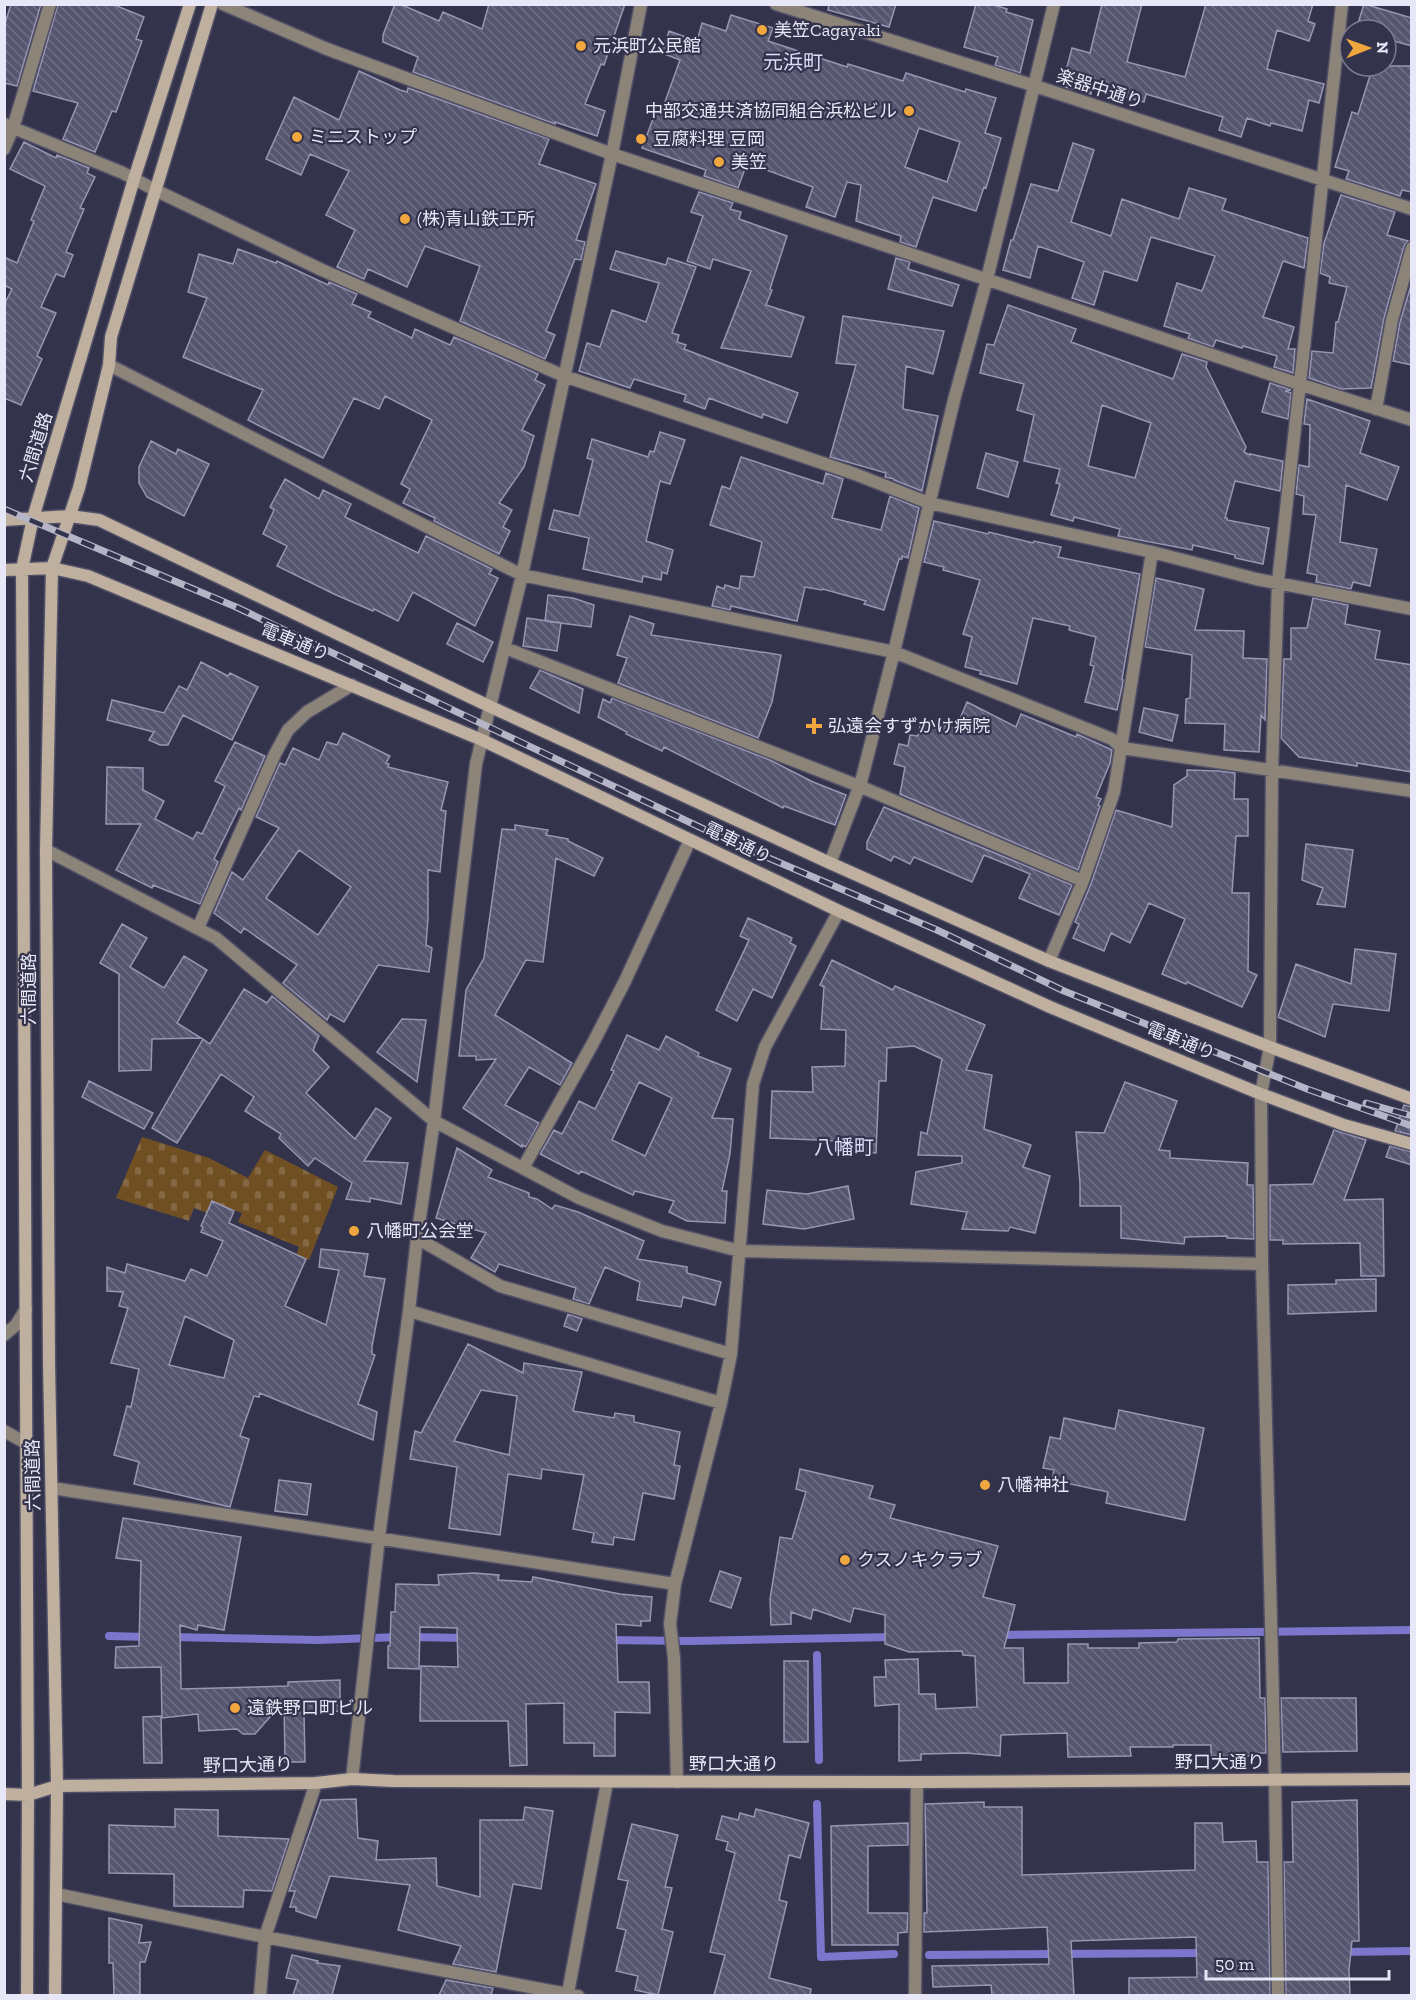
<svg xmlns="http://www.w3.org/2000/svg" width="1416" height="2000" font-family="'Zilla Slab','Noto Sans JP',serif">
	<style>
		.cemetery { fill: url(#cemetery-stones) }
		.lines { fill: none; stroke-linecap: round; stroke-linejoin: round }
		.stream { stroke: #7c77cc; stroke-width: 8 }
		.building { fill: url(#building-back-hatch); stroke: #9797b4; stroke-width: 1.5; fill-rule: evenodd }
		.street-casing { stroke: #515067; stroke-width: 15 }
		.secondary-casing { stroke: #515067; stroke-width: 15 }
		.street { stroke: #8d8479; stroke-width: 12 }
		.secondary { stroke: #beaf9e; stroke-width: 12 }
		.rail-casing { stroke: #b5b5c7; stroke-width: 7 }
		.rail { stroke: #34334c; stroke-width: 4.5; stroke-dasharray: 14; stroke-linecap: butt }
		.poi-dot { fill: #efa73e; stroke: #34334c; stroke-width: 2 }
		.labels { text-anchor: middle; dominant-baseline: central; stroke-width: 4.5; stroke-linejoin: round; paint-order: stroke }
		.poi-label { font-size: 18px; fill: #e7e7f7; stroke: #34334c; text-anchor: start }
		.street-label { font-size: 18px; fill: #e7e7f7; stroke: #34334c }
		.neighbourhood-label { font-size: 20px; fill: #dcdcfc; stroke: #34334c }
	</style>
	<defs>
		<pattern id="cemetery-stones" width="16" height="16" patternUnits="userSpaceOnUse" patternTransform="scale(1.5)"><rect width="16" height="16" fill="#704f23"/><path d="M2 7V4a2 2 0 0 1 4 0v3zM10 15v-3a2 2 0 0 1 4 0v3z" fill="#846844"/></pattern>
		<pattern id="building-back-hatch" width="6" height="6" patternUnits="userSpaceOnUse" patternTransform="scale(1.5)"><rect width="6" height="6" fill="#565670"/><path d="M-1 5l2 2M0 0l6 6M5-1l2 2" fill="none" stroke="#6e6e85"/></pattern>
	</defs>
	<rect width="100%" height="100%" fill="#34334c"/>
	<path class="cemetery" d="M142,1137l67,21 39,20 17,-28 73,37 -29,73 -13,-4 3,-9 -61,-25 4,-9 -30,-11 -5,11 -13,-5 -5,13 -73,-23z"/>
	<g class="lines">
		<path class="stream" d="M999,1635l413,-5
			M109,1636l38,1
			M171,1637l147,3 81,-3
			M411,1637l54,1
			M606,1640l85,1 203,-4
			M817,1655l2,105
			M817,1804l4,153 73,-3
			M1341,1952l71,-1
			M929,1955l277,-2"/>
	</g>
	<path class="building" d="M11,4h30l-24,82 -13,-3v-56z
		M58,4h54l32,13 -8,22 6,2 -26,71 -4,-1 -17,41 -32,-13 15,-36 -45,-12z
		M395,4h5l39,17 4,-9 39,17 7,-25h136l-21,61 -3,-1 -16,40 20,7 -8,25 -42,-14v2l-142,-52 5,-15 -35,-15v-7z
		M829,4h67l-7,23 -61,-17z
		M976,4h15l16,5 -1,3 27,8 -13,53 -25,-8 3,-8 -34,-10z
		M1102,4h40l-15,58 58,15 21,-73h107l-5,17 7,3 -6,17 -32,-11 -10,39 57,15 -5,19 -10,-3 -7,31 -31,-8 -1,3 -23,-8 -6,19 -22,-7 4,-13 -77,-23 -2,8 -52,-14 -1,6 -29,-8 10,-38 18,5z
		M1364,4l48,14v28l-26,-7v-9h-30z
		M731,15l42,13 -5,13 79,26 1,-3 55,17 3,-8 59,19 1,-3 30,9 -11,35 16,5 -15,50 -2,-1 -8,24 -43,-14 -17,50 -16,-5 1,-6 -45,-15 5,-36 -14,-3 -12,35 -29,-10 7,-20 -66,-24 -9,25 -34,-12 2,-6 -64,-22 14,-37 5,2 19,-53 -18,-7 7,-22 28,10 5,-18 24,8zM919,128l41,14 -13,40 -42,-15z
		M1373,66h39v126l-10,-2 -2,6 -54,-17 3,-8 -14,-4 17,-55 6,2z
		M359,71l41,19 7,2 1,-4 141,51 -10,25 57,20 -20,56 9,2 -4,18 -6,-1 -29,72 9,4 -10,24 -85,-38 20,-55 -55,-20 -18,41 -39,-18 -4,10 -27,-12 18,-37 -29,-15 23,-44 -39,-17 -9,21 -35,-16 28,-62 45,23z
		M24,142l32,16 1,-3 32,13 -2,5 8,4 -15,31 4,1 -18,43 7,3 -9,22 -8,-3 -15,33 15,6 -19,43 5,3 -21,46 -17,-7v-93l8,-16 -8,-4v-28l13,6 17,-42 -3,-1 14,-34 -35,-17z
		M1073,143l21,7 -23,72 40,14 11,-37 57,20 10,-31 37,11 -4,11 86,28 -4,30 -21,-7 -20,56 31,10 -6,22h7l-2,24 -19,-6 3,-11 -34,-10 -1,2 -26,-8 -3,7 -25,-9 2,-4 -26,-8 13,-43 25,8 13,-35 -64,-19 -14,44 -33,-10 -10,34 -22,-7 12,-36 -46,-16 -8,32 -27,-8 8,-30h2l18,-56 27,7z
		M699,192l34,11 -3,6 11,3 -2,7 48,17 -17,53 2,1 -6,15 38,12 -13,40 -70,-9 30,-77 -38,-12 -3,10 -23,-8 16,-45 -12,-4z
		M1341,195l54,17 -8,23 21,6 -4,5 -20,72 -13,70 -30,1 -32,-11 3,-27 21,2 3,-31h2l9,-35 -18,-4 1,-6 -10,-4 4,-30z
		M238,249l38,14 1,-2 51,24 1,-3 28,12 -5,10 19,8 -3,5 44,21 3,-9 35,16 4,-8 84,37 -3,6 10,5 -23,45 12,6 -10,31 -25,36 13,7 -9,17 7,4 -11,23 -65,-33 1,-3 -32,-15 7,-14 -9,-5 31,-64 -47,-24 -6,13 -25,-11 -31,60 -75,-38 15,-30 -80,-33 24,-59 -19,-6 11,-38 34,10z
		M616,251l50,14 2,-7 28,9 -24,66 7,2 -2,7 9,3 -2,4 114,44 -11,30 -24,-9 -1,4 -53,-20 -4,11 -21,-8 2,-6 -52,-16 -4,9 -51,-17 8,-28 13,4 12,-37 34,12 13,-39 -49,-14z
		M896,258l14,4 -2,7 51,16 -7,21 -64,-17z
		M1412,282v83l-19,-4 7,-39z
		M1008,305l68,24 -5,13 102,37 9,-25 25,8 -1,5 40,80 -2,5 6,3v-1l33,7 -3,30 -45,-10 -10,37h2v2l42,8 -6,36 -28,-6v-3l-42,-10 -1,5 -74,-14 2,-7 -46,-12 -1,4 -22,-6 9,-31 -4,-1 4,-14 -36,-8 10,-46 -17,-5 7,-26 -44,-11 7,-29 7,1zM1102,405l49,18 -16,55 -47,-12z
		M843,316l101,15 -11,43 -27,-8 -3,43 35,7 -16,75 -28,-11v-1l-9,-2 1,-4 -56,-16 26,-92 -20,-2z
		M1270,383l21,7 -6,1 6,2 -3,26 -26,-7z
		M1307,399l63,22 -10,32 39,14 -12,33 -41,-15 -6,57 37,7 -7,37 -17,-4 -2,7 -35,-7 1,-7 -10,-2 9,-58 -13,-1 1,-18 -8,-2 3,-29 10,2 1,-42 -6,-1z
		M660,432l25,8 -15,44 -10,-3 -14,60 27,9 -6,24 -5,-2 -1,8 -18,-4 -1,6 -59,-13 6,-31 -40,-9 5,-19 25,6 14,-56 -6,-2 5,-19 56,18 2,-6 4,1z
		M151,441l25,13 2,-5 31,15 -25,52 -37,-19 -8,-14v-16z
		M986,453l32,9 -10,35 -31,-9z
		M741,457l82,27 3,-11 17,6 -11,39 49,12 9,-34 29,12 -11,50 -6,-2v3h-3l-15,51 -20,-6 2,-3 -43,-12 -1,1 -17,-3 -8,34 -66,-15 -1,4 -18,-4 5,-20 7,3 1,-4 14,4 2,-13 13,1 8,-35 -52,-17 12,-39 8,3z
		M285,479l34,20 4,-9 28,14 -6,13 73,36 8,-17 66,33 -3,5 9,4 -23,48 -62,-34 -15,29 -24,-12 -1,2 -39,-17 -57,-28 10,-20 -24,-12 11,-24 -4,-3z
		M934,521l54,13 1,-2 44,11 1,-2 27,6 -3,10 82,17 -18,105 1,1 -1,7 -5,23 -32,-8 9,-36 -4,-1 6,-28 -27,-7 1,-4 -37,-8 -16,66 -37,-10 1,-3 -16,-4 7,-30 -9,-3 17,-54 -37,-10 1,-3 -20,-5z
		M1156,578l48,11 -9,41 49,1 -1,27 24,1 -2,61 -4,-5 -2,37 -35,-2 1,-26 -40,-1 1,-24 4,-1 2,-43 -47,-8z
		M548,595l25,3 21,7 -3,22 -46,-6z
		M1313,598l35,7 -3,19 35,7 -5,28 37,6v107l-55,-9v3l-58,-9 -18,-19 3,-79h7v-31h16z
		M630,616l24,8 -3,11 130,20 -9,47 -14,36 -140,-55 9,-25 -10,-3z
		M527,618l34,5 -4,28 -34,-5z
		M457,623l36,19 -10,20 -36,-18z
		M201,662l27,14 2,-3 28,14 -26,53 -49,-25 -15,30h-8l-11,-5 5,-8 -47,-12 5,-20 52,13 15,-27 8,4z
		M540,670l43,19 -4,24 -49,-25z
		M612,698l158,62 43,22 33,13 -11,30 -51,-19 -1,2 -119,-61 -2,4 -36,-17 1,-2 -29,-15 5,-18 7,4z
		M967,702l49,25 5,-13 55,23 1,-3 35,16 -2,13 -14,34 5,2 -3,6 2,1 -22,64 -178,-76 5,-27 -11,-3 5,-20 9,2 2,-11 8,1 3,-15 35,7z
		M1144,708l34,7 -6,26 -33,-9z
		M343,733l47,23 -4,7 3,1 -1,3 60,15 -7,28 5,1 -6,61 -12,-2v48l-2,27 6,3 -3,24 -51,-7 -34,57 -14,-8 -3,6 -44,-37 14,-18 -53,-37 -3,5 -27,-20 18,-41 11,8 36,-52 -23,-11 24,-54 5,2 8,-17 26,12 8,-18 10,3zM299,850l52,37 -33,48 -52,-37z
		M235,742l30,14 -24,54 -2,-2 -25,51 4,3 -18,42 -47,-19 -1,3 -36,-18 25,-46h-35l1,-57 36,1v22l21,11 -9,18 38,20 4,-7 5,2 23,-48 -10,-5z
		M1187,770l32,1 16,2 -1,26h14v37h-12l-4,57h17l-1,78 9,4 -15,32 -55,-25 -1,2 -24,-10 23,-55 -36,-16 -19,40 -19,-10 -7,18 -31,-13 6,-14 -4,-2 16,-38 25,-74 56,17 2,-42 13,-9z
		M884,807l188,78 -13,30 -40,-17 11,-24 -46,-19 -12,27 -58,-25 -4,7 -16,-8 -3,5 -24,-12v-7z
		M515,825l33,5 -2,5 22,4v2l35,17 -9,18 -38,-18 -13,104 -17,-2 -31,55 77,48 -12,22 -31,-18 -24,38 34,18 -13,24 -4,-2v2l-59,-39 33,-49 -20,1v-4h-17l7,-66 18,-32 18,-129 13,1z
		M1306,844l47,6 -8,57 -28,-3 6,-16 -21,-8z
		M748,918l44,20 -2,5 6,3 -24,52 -19,-9 -16,32 -21,-11 33,-70 -9,-4z
		M122,924l25,14 -17,29 34,21 20,-32 23,14 -30,53 24,15 -49,1 -1,31 -32,1v-97l-19,-11z
		M1355,949l41,5 -7,57 -56,-7 -8,33 -47,-20 18,-53 55,20z
		M832,960l61,30 2,-4 90,39 -19,45 26,5 -8,54 47,16 -8,22 27,9 -15,57 -25,-6 -2,4 -46,-2 5,-17 -56,-8 5,-32 46,-9v-7l-44,-1 3,-23 6,2 15,-75 -28,-13 -27,2 -1,33h-7l-3,72 -29,-1 1,-7h-8v-4l-70,-3 2,-47 41,1 -1,-25 33,-1 1,-36 -25,-1 3,-42 -4,-2z
		M244,989l23,14 5,-7 47,40 -6,14 16,17 -23,26 49,46 21,-31 15,10 -27,43 44,2 -7,41 -31,-6v4l-24,-3 6,-16 -37,-25 -7,8 -29,-28 2,-4 -36,-23 9,-14 -33,-23 -44,69 -25,-15 51,-89 7,5z
		M402,1019l24,1 -9,62 -40,-30z
		M627,1035l32,15 7,-14 33,17 -1,3 33,13 -19,49 21,1 -3,35 -8,37h5l-2,32 -38,-2 -18,-9 5,-11 -39,-10 -2,4 -52,-24 -2,3 -39,-20 14,-24 8,4 17,-33 16,8 19,-38 -3,-1zM639,1082l33,16 -27,58 -33,-16z
		M89,1081l64,32 -9,16 -62,-32z
		M1125,1082l52,19 -18,49 11,1v7l78,5 -1,22h6l1,54 -27,-1v-2l-42,1 -1,7 -63,-6v-32h-41v-22l-4,-52 28,1z
		M1404,1105l8,2v28l-17,-4z
		M1334,1130l32,10 -22,60 39,-1 1,77h-23l-1,-33 -77,1v-4h-13v-55l43,-1z
		M1390,1146l22,6v13l-26,-8z
		M457,1148l35,22 -4,7 41,16v4l8,2 15,10 3,-4 23,7 66,29 -7,18 50,8v6l34,9 -6,23 -32,-8 -2,10 -44,-7 3,-18 -35,-15 -16,37 -16,-5 3,-11 -77,-24 -4,8 -24,-14 15,-25 -50,-15z
		M848,1186l6,33 -50,10 -41,-5 4,-34 40,4z
		M212,1201l22,10 -5,12 77,36 -21,47 41,19 13,-55 -20,-3 2,-18 47,5 -4,22 21,3 -13,67v8l3,1 -17,49 19,8 -4,28 -113,-47 -1,4 -5,-1 -14,40 9,3 -19,68 -96,-23 5,-22 -25,-7 13,-49 4,1 8,-38 -28,-6 17,-55 -9,-2 4,-14 -16,-1v-24l18,6 2,-9 58,17 6,-12 16,7 16,-35 -22,-9 2,-5 -2,-1zM185,1316l49,24 -10,38 -55,-13z
		M1376,1279v32l-88,3v-29l48,-1v-4z
		M568,1314l14,5 -5,12 -13,-5z
		M468,1344l55,29 1,-10 58,9 -9,39 41,7 1,-5 19,3v6l46,10 -6,33 6,1 -6,33 -31,-6 -9,47 -20,-3 -1,8 -21,-3 2,-9 -21,-4 11,-54 -42,-6 -1,10 -33,-5 -8,61 -51,-7 8,-61 -47,-8 5,-28 6,2zM481,1390l36,6 -8,59 -55,-14z
		M1119,1410l85,18 -19,92 -79,-17 2,-11 -56,-12 2,-10 -11,-2 7,-31 10,2 4,-21 51,11z
		M800,1469l73,17 -4,12 26,7 -5,13 108,28 -15,51 32,8 -11,43h19l1,35h44v-39h20v4h51v-5l38,-1 1,-3 81,-1 1,60h5l1,55h-7v3h-48v-11h-38v2h-43l1,9 -63,1 -1,-24 -66,2 -1,21 -34,-3 -45,1v6l-22,1v-57l-24,2 -1,-29h12l-1,-17 33,-1 1,35h16l1,15 41,-2 -2,-51 -12,-1 -1,-4 -53,1 -24,-8v-29l-31,-7 -4,14 -37,-13 -2,10 -20,-7v12l-20,1 -1,-26 10,-62 12,2 14,-47 -10,-3z
		M279,1480l32,4 -4,31 -32,-4z
		M123,1518l118,19 -17,93 -26,-5 -1,5 -17,-5 1,64 107,-3v-4l52,-2v31l-36,2 1,49h-20l-1,-61 -29,33h-12l-6,-5 -38,2 -1,-17 -36,4 -1,-51 -46,1 1,-21 23,-1 2,-85 -25,-3z
		M720,1571l21,7 -10,30 -21,-7z
		M474,1573l25,2 -1,5 34,2 1,-5 87,17 32,3 -2,24h-9v5l-25,-2 2,58h31l1,31 -35,-1v44h-21v-13h-30v-40l-38,1 1,61 -17,1 -2,-45h-88l1,-55 37,1 -1,-39 -37,-1 -1,42 -31,-1v-22h2l1,-34h4l1,-28 43,1 -1,-10z
		M784,1661h24v81h-24z
		M1281,1698h75l1,53 -74,1z
		M161,1716l1,47h-18l-1,-46z
		M356,1799l2,39 20,3 -2,19 60,-2 1,28 43,11v-77h43l2,-13 28,4 -12,78 -28,-5 -17,88 -43,-8 8,-18 -63,-16 12,-45 -80,-9 -14,42 -20,-7v-4h-6l5,-16h-6l32,-91z
		M1357,1800l2,141h-7l-3,29 1,25h-64l-2,-133h9l-1,-60z
		M984,1802v5h38v68l173,-5v-47h27l1,19 33,-1 1,21h11l2,133h-141v-17l68,-1 -1,-40 -125,4 3,54h-82l-1,-10 -58,2 -1,-21 117,-2 -2,-37 -123,5v-19h3l-2,-109z
		M175,1809l43,1v26l71,3 -17,52 -28,-1 -1,17 -69,-1v-32l-65,-1v-48l66,2z
		M756,1809l53,14 -9,35 -11,-3 -10,45 8,2 -18,76 42,11 -1,6h-96l11,-40 -15,-3 25,-99 -9,-3 2,-8 -12,-3 6,-23 16,4 2,-7 14,4z
		M908,1823v22l-40,1v67h40l-1,19 -9,1v12h-66l-1,-119z
		M632,1824l46,11 -13,52 7,1 -10,41 11,3 -15,63 -23,-5 3,-14 -22,-5 10,-41 -9,-2 11,-47 -10,-2z
		M109,1918l33,7 -3,18 12,-1 -6,20h-5v33h-26l-1,-32h-4z
		M292,1955l26,6 -1,2 23,3 -8,29h-39l5,-15 -12,-2z
		M446,1980l47,8 -2,7h-52z"/>
	<g class="lines">
		<g class="street-casing">
			<path id="street" d="M223,4l104,45 285,105 687,230 113,36
				M776,4l259,82 377,123
				M4,124l119,49 32,17 167,80 242,106 291,98 74,29 223,49 104,27 156,30
				M4,149l9,-21 37,-124
				M109,365l413,210 372,77 218,87 10,9 290,43
				M1376,409l16,-89 20,-72
				M505,648l354,138 224,95
				M46,850l170,88 218,183 145,77 83,33 78,20 522,13
				M830,863l31,-81 33,-130 60,-252 33,-121 67,-275
				M198,928l77,-174 13,-24 19,-18 45,-27
				M1049,961l34,-80 31,-89 38,-240
				M523,1168l70,-125 32,-62 65,-141
				M417,1238l83,48 231,68
				M409,1311l312,92
				M4,1335l12,-10 10,-16
				M4,1431l22,12
				M52,1488l623,96
				M352,1779l27,-242 30,-226 8,-73 17,-117 42,-357 46,-189 90,-421 29,-150
				M677,1782l-3,-124 -4,-34 5,-40 46,-181 10,-49 22,-270 12,-37 74,-136
				M56,1894l209,43 313,59
				M568,1993l39,-211
				M260,1996l5,-59 51,-154
				M915,1996l2,-214
				M1278,1996l-3,-217 -13,-515 -1,-170 9,-47 2,-277 6,-188 64,-578"/>
		</g>
		<g class="secondary-casing">
			<path id="secondary" d="M4,520l66,-4 29,4 392,187 339,156 219,98 221,86 142,52
				M4,570l48,-2 36,8 394,164 357,171 211,96 211,87 83,31 68,19
				M4,1794l24,1 29,-9 259,-3 36,-4 41,2 524,1 495,-3
				M27,1996l1,-201 -6,-1226 11,-51 101,-339 56,-175
				M55,1996l2,-210 -8,-424 -3,-512 6,-282 27,-80 30,-123 2,-28 101,-333"/>
		</g>
		<use href="#street" class="street"/>
		<use href="#secondary" class="secondary"/>
		<g class="rail-casing">
			<path id="rail" d="M4,509l232,98 493,234 208,89 127,61 243,98 105,37
				M1366,1103l46,13"/>
		</g>
		<use href="#rail" class="rail"/>
	</g>
	<g class="poi-dot">
		<circle cx="762" cy="30" r="6"/>
		<circle cx="581" cy="46" r="6"/>
		<circle cx="909" cy="111" r="6"/>
		<circle cx="297" cy="137" r="6"/>
		<circle cx="641" cy="139" r="6"/>
		<circle cx="719" cy="162" r="6"/>
		<circle cx="405" cy="219" r="6"/>
		<path d="M811 717h6v6h6v6h-6v6h-6v-6h-6v-6h6z"/>
		<circle cx="354" cy="1231" r="6"/>
		<circle cx="985" cy="1485" r="6"/>
		<circle cx="845" cy="1560" r="6"/>
		<circle cx="235" cy="1708" r="6"/>
	</g>
	<g class="labels">
		<g class="poi-label">
			<text x="774" y="30">美笠Cagayaki</text>
			<text x="593" y="46">元浜町公民館</text>
			<text x="897" y="111" text-anchor="end">中部交通共済協同組合浜松ビル</text>
			<text x="309" y="137">ミニストップ</text>
			<text x="653" y="139">豆腐料理 豆岡</text>
			<text x="731" y="162">美笠</text>
			<text x="417" y="219">(株)青山鉄工所</text>
			<text x="828" y="726">弘遠会すずかけ病院</text>
			<text x="366" y="1231">八幡町公会堂</text>
			<text x="997" y="1485">八幡神社</text>
			<text x="857" y="1560">クスノキクラブ</text>
			<text x="247" y="1708">遠鉄野口町ビル</text>
		</g>
		<g class="street-label">
			<text transform="translate(1100 89) rotate(18)">楽器中通り</text>
			<text transform="translate(36 447) rotate(-73)">六間道路</text>
			<text transform="translate(295 642) rotate(22)">電車通り</text>
			<text transform="translate(738 843) rotate(26)">電車通り</text>
			<text transform="translate(29 989) rotate(-90)">六間道路</text>
			<text transform="translate(1181 1041) rotate(22)">電車通り</text>
			<text transform="translate(33 1475) rotate(-91)">六間道路</text>
			<text x="1220" y="1762">野口大通り</text>
			<text x="734" y="1764">野口大通り</text>
			<text transform="translate(248 1765) rotate(-1)">野口大通り</text>
		</g>
		<g class="neighbourhood-label">
			<text x="793" y="62">元浜町</text>
			<text x="844" y="1147">八幡町</text>
		</g>
	</g>
	<rect width="1416" height="2000" fill="none" stroke="#e7e7f7" stroke-width="12"/>
	<g transform="translate(1368 48) rotate(89)"><circle r="28" fill="#34334c" stroke="#7c7b90" stroke-width="1.5"/>
	<path d="M0-4.5L10 22L0 15L-10 22Z" fill="#efa73e"/>
	<text y="-9" font-size="16" font-weight="bold" text-anchor="middle" fill="#e7e7f7">N</text>
	</g>
	<path d="M1206 1970v9h183v-9" fill="none" stroke="#e7e7f7" stroke-width="3"/>
	<text x="1215" y="1970" font-size="18" fill="#e7e7f7" stroke="#34334c" stroke-width="4.5" paint-order="stroke">50 m</text>
</svg>
